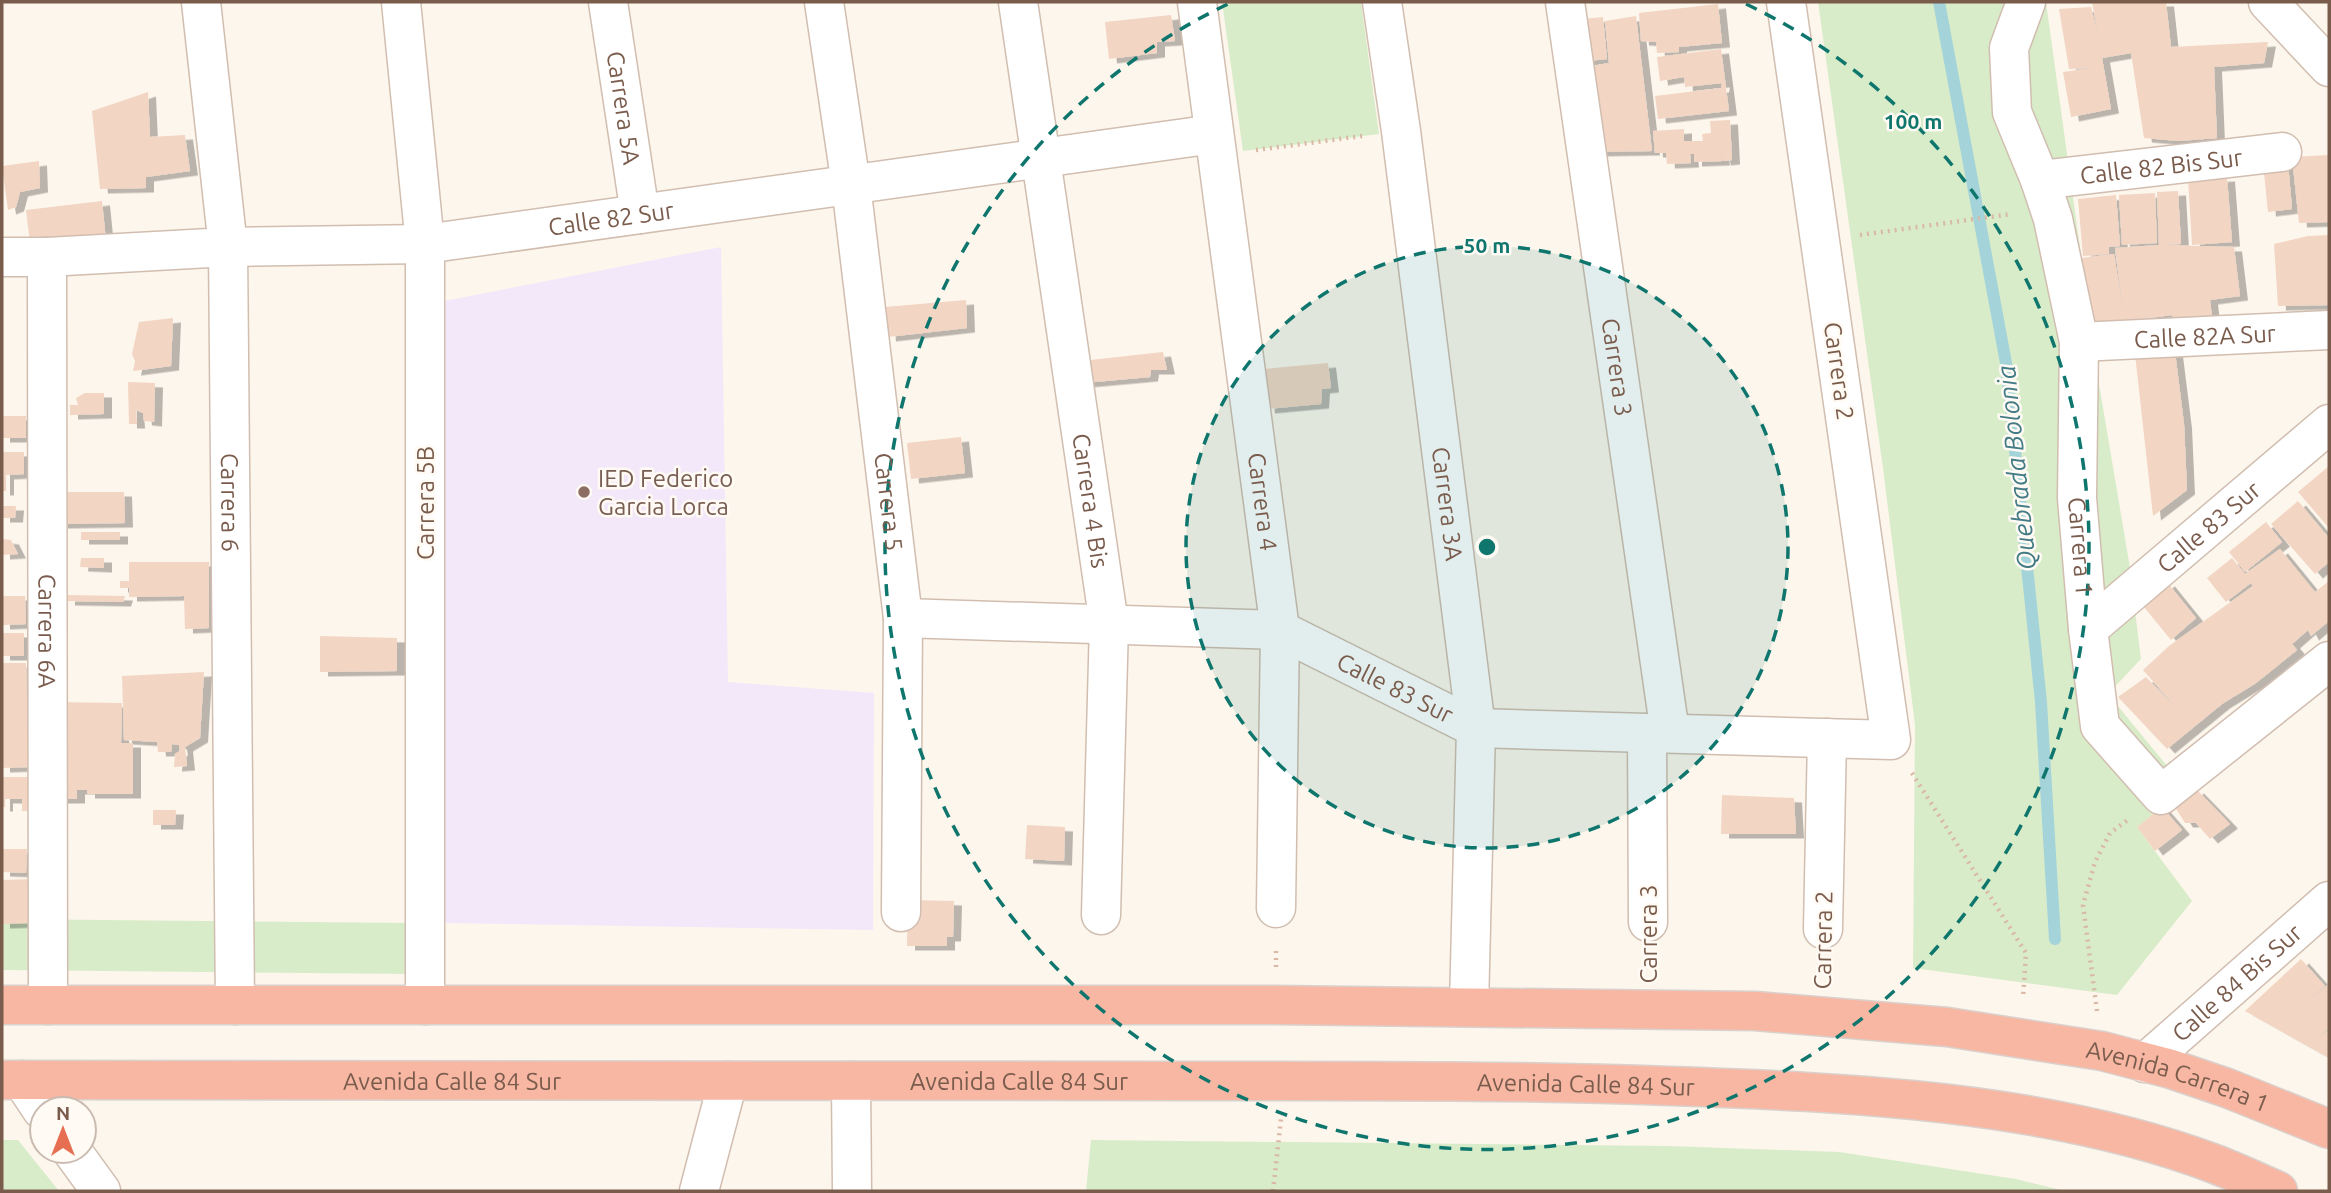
<svg xmlns="http://www.w3.org/2000/svg" width="2331" height="1193" font-family="Ubuntu,sans-serif">
	<style>
		.education { fill: #f3e8fa }
		.green { fill: #d8ecc9 }
		.lines { fill: none; stroke-linecap: round; stroke-linejoin: round }
		.stream { stroke: #a5d3da; stroke-width: 12 }
		.building { fill: #f3d5c3; filter: url(#shadow) }
		.minor-casing { stroke: #d1beb0; stroke-width: 41 }
		.highway-casing { stroke: #dad1cd; stroke-width: 41 }
		.path { stroke: #d9b8a5; stroke-width: 4.5; stroke-dasharray: 2 5; stroke-linecap: butt }
		.minor { stroke: #fff; stroke-width: 38 }
		.highway { stroke: #f7b7a3; stroke-width: 38 }
		.ring { fill: none; stroke: #0f766e; stroke-width: 3.5; stroke-dasharray: 12 9 }
		.education-dot { fill: #8d6e63; stroke: #fffaf3; stroke-width: 2.5 }
		.labels { text-anchor: middle; dominant-baseline: central; stroke-width: 5; stroke-linejoin: round; paint-order: stroke }
		.street-label { font-size: 24px; fill: #7a5c4d; stroke: #fffaf3 }
		.education-label { font-size: 24px; fill: #785e54; stroke: #fffaf3; text-anchor: start }
		.water-label { font-size: 26px; font-style: italic; fill: #437c86; stroke: #fffaf3 }
		.centre { fill: #0f766e; stroke: #fffaf3; stroke-width: 3.5 }
		.ring-label { font-size: 21px; text-anchor: middle; font-weight: bold; fill: #0f766e; stroke: #fffaf3; stroke-width: 5; stroke-linejoin: round; paint-order: stroke }
	</style>
	<defs>
		<filter id="shadow"><feDropShadow dx="8" dy="4.5" stdDeviation="0" flood-color="#0004"/></filter>
	</defs>
	<rect width="100%" height="100%" fill="#fdf6ec"/>
	<path class="education" d="M721,247l7,435 146,11 -1,237 -430,-7 1,-622z"/>
	<path class="green" d="M1222,2h139l18,132 -136,17z
		M1818,2h228l52,376 31,184 12,97 -33,35 78,95 -49,38 55,74 -75,94 -204,-27 2,-243 -32,-257z
		M2,919l409,4v51l-409,-4z
		M2,1140h16l41,51h-57z
		M1091,1140l578,6 170,6 177,27 49,12h-979z"/>
	<g class="lines">
		<path class="stream" d="M1939,2l67,361 35,339 14,237"/>
	</g>
	<path class="building" d="M2092,2h74l5,45 97,-5 -4,21 -50,4 3,71 -38,3 -35,-3 -13,-85 -29,5 9,51 -40,8 -8,-45 28,-4 -22,1 -10,-60 32,-2 7,28z
		M1718,4l4,39 -43,4v5l-22,1 -1,-11 -15,-1 -2,-28z
		M1171,15l4,26 -18,1v11l-48,6 -4,-37z
		M1636,16l16,135 -60,1 -11,-84 28,-5 -4,-42z
		M1603,17l4,42 -30,3 -4,-42z
		M1721,49l8,62 -71,8 -3,-23 66,-8 1,-5 -37,4 -1,-10 -24,4 -3,-24z
		M148,92l2,45 35,-2 5,36 -44,6v11l-46,1 -8,-78z
		M1730,120l2,40 -9,1 -2,-8 1,8 -28,1v-8h-4l1,9 -24,1 -1,-11h-11l-2,-22 31,-2v12h19l-1,-7 9,-1 -1,-12z
		M2329,155v67l-30,1 -7,-66z
		M39,161l1,27 -20,4 -4,15 -8,3 -6,-44z
		M2263,163h25l4,46 -24,3z
		M2227,177l5,65 -40,3 -4,-66z
		M2178,191l3,53 -17,1 70,2 6,49 -30,4 2,17 -38,3 -2,-5 -81,11 -10,-68 33,-4 9,57 -8,-63 44,-3 -2,-53z
		M2155,193l2,50 -35,2 -3,-50z
		M2116,195l4,51 -11,1v7l-26,2 -5,-57z
		M102,201l4,40 -75,10 -5,-41z
		M2329,235v70l-51,1 -4,-62 34,-8z
		M966,300l1,28 -79,9 -3,-30z
		M173,318l-2,48 -38,5 2,-10 -3,-7 7,-32z
		M1163,352l4,18h-16l-1,7 -66,6 -3,-22z
		M2175,352l9,72 3,66 -34,26 -18,-162z
		M1328,363l3,25 -9,1 -1,15 -54,5 -4,-40z
		M128,382l27,1 -1,39 -10,-1 -1,-8 -7,-3 1,14h-8z
		M85,393h19v21l-34,1v-10h8l-2,-7z
		M2,416h24v22h-24z
		M961,437l4,36 -54,6 -4,-36z
		M2,452h22v22l-18,1v16h-4z
		M2329,466v62l-31,-36z
		M60,492h64l1,31 -65,1z
		M2298,501l31,37v24l-14,12 -44,-50z
		M2,506h14l-1,12h-13z
		M2266,522l16,20 -37,30 -16,-20z
		M81,532h39v8h-39z
		M2,539l9,1 7,14 -16,1z
		M2280,549l35,43 14,-11v40l-18,15 -3,-6 -16,14 5,6 -41,33 -34,21 -55,45 -49,-52 28,-20 33,34 -36,-41 26,-24 84,-60 -2,-3 -25,19 -19,-24 25,-20 13,16z
		M81,558h23v10l-24,-1z
		M129,562h80v66l-24,1 -1,-33 -55,1v-9h-9v-7h9z
		M2167,582l29,36 -25,22 -32,-39z
		M67,595l58,1 -2,6 -56,-1z
		M2,596h23l1,28 -24,1z
		M2,633h22v23h-22z
		M320,636l77,2v33l-77,1z
		M2,663h24l3,104 -27,1z
		M204,672l-4,66 -15,9 2,19 -13,1 1,-13 5,-3 -1,-6 -7,-1 -1,8h-13l-1,-10 -33,-2 -2,-64z
		M52,702l70,1 -1,40h12v51h-46v-4h-10v9h-25z
		M2,777h26v34h-6v-12h-17v8h-3z
		M2196,789l34,35 -20,15 -14,-16h-11l-10,-16z
		M1722,795l72,3 2,36h-75z
		M2162,807l20,23 -27,21 -18,-24z
		M153,810h23l-1,15h-22z
		M1027,825l38,2 -1,34 -39,-2z
		M2,849h25l-1,24 -24,-1z
		M32,879l1,44 -31,1v-44z
		M908,900l46,1 -1,36h-6v9h-40z
		M2301,959l24,27 -22,19 26,-21v44l-10,9 10,-7v28l-84,-47z"/>
	<g class="lines">
		<g class="minor-casing">
			<g id="minor">
				<path id="s1" d="M201,2l27,245 7,758"/>
				<path d="M401,2l24,242v761"/>
				<path id="s2" d="M608,2l32,212"/>
				<path id="s3" d="M824,2l27,183 52,433 -2,294"/>
				<path id="s4" d="M1018,2l91,622 -8,291"/>
				<path id="s5" d="M1197,2l83,628 -4,278"/>
				<path id="s6" d="M1382,2l19,129 75,597 -7,278"/>
				<path id="s7" d="M1565,2l105,731"/>
				<path id="s8" d="M2026,2l-17,46 3,64 28,68 13,39 26,123 -2,156 11,131 12,97 61,69 168,-134"/>
				<path d="M2268,2l61,65"/>
				<path id="s9" d="M2040,180l242,-28"/>
				<path id="s10" d="M2,257h45l181,-10 197,-3 789,-110"/>
				<path id="s11" d="M47,257l1,748"/>
				<path id="s12" d="M2079,342l250,-12"/>
				<path id="s13" d="M903,618l377,12 196,98 415,12 -105,-738"/>
				<path id="s14" d="M2088,629l241,-205"/>
				<path d="M1647,733l1,189"/>
				<path d="M1823,929l4,-191"/>
				<path id="s15" d="M2145,1063l184,-162"/>
				<path d="M22,1080l20,30"/>
				<path d="M851,1081l1,110"/>
				<path d="M72,1151l29,40"/>
				<path d="M699,1191l29,-110"/>
			</g>
		</g>
		<g class="highway-casing">
			<g id="highway">
				<path id="s16" d="M2,1005h1273l480,6 192,16 155,24 69,18 56,19 102,41"/>
				<path id="s17" d="M2,1080c391,1 782,1 1173,1 165,0 330,-1 495,5 176,6 379,15 545,78 21,8 42,18 63,27"/>
			</g>
		</g>
		<path class="path" d="M1256,150l106,-14
			M1860,235l151,-21
			M1912,773l114,180 -3,45
			M1276,967v-20
			M2097,1011l-14,-106 12,-43 15,-29 19,-14
			M1273,1191l8,-72"/>
		<use href="#minor" class="minor"/>
		<use href="#highway" class="highway"/>
	</g>
	<circle cx="1487" cy="547" r="301" fill="#0f766e" fill-opacity=".12"/>
	<g class="ring">
		<circle cx="1487" cy="547" r="301"/>
		<path d="M1746 4A602 602 0 1 1 1228 4"/>
	</g>
	<circle class="education-dot" cx="584" cy="492" r="7"/>
	<g class="labels">
		<g class="street-label">
			<text stroke="none"><textPath href="#s2" startOffset="107">Carrera 5A</textPath></text>
			<text stroke="none"><textPath href="#s9" startOffset="122">Calle 82 Bis Sur</textPath></text>
			<text stroke="none"><textPath href="#s10" startOffset="611">Calle 82 Sur</textPath></text>
			<text stroke="none"><textPath href="#s12" startOffset="126">Calle 82A Sur</textPath></text>
			<text stroke="none"><textPath href="#s7" startOffset="369">Carrera 3</textPath></text>
			<text transform="translate(1839 371) rotate(82)">Carrera 2</text>
			<text stroke="none"><textPath href="#s3" startOffset="504">Carrera 5</textPath></text>
			<text stroke="none"><textPath href="#s4" startOffset="504">Carrera 4 Bis</textPath></text>
			<text stroke="none"><textPath href="#s1" startOffset="502">Carrera 6</textPath></text>
			<text stroke="none"><textPath href="#s5" startOffset="504">Carrera 4</textPath></text>
			<text transform="translate(425 503) rotate(-90)">Carrera 5B</text>
			<text stroke="none"><textPath href="#s6" startOffset="506">Carrera 3A</textPath></text>
			<text stroke="none"><textPath href="#s14" startOffset="158">Calle 83 Sur</textPath></text>
			<text stroke="none"><textPath href="#s8" startOffset="558">Carrera 1</textPath></text>
			<text stroke="none"><textPath href="#s11" startOffset="374">Carrera 6A</textPath></text>
			<text stroke="none"><textPath href="#s13" startOffset="506">Calle 83 Sur</textPath></text>
			<text transform="translate(1648 934) rotate(-90)">Carrera 3</text>
			<text transform="translate(1823 940) rotate(-89)">Carrera 2</text>
			<text stroke="none"><textPath href="#s15" startOffset="122">Calle 84 Bis Sur</textPath></text>
			<text stroke="none"><textPath href="#s16" startOffset="2182">Avenida Carrera 1</textPath></text>
			<text stroke="none"><textPath href="#s17" startOffset="450">Avenida Calle 84 Sur</textPath></text>
			<text stroke="none"><textPath href="#s17" startOffset="1017">Avenida Calle 84 Sur</textPath></text>
			<text stroke="none"><textPath href="#s17" startOffset="1584">Avenida Calle 84 Sur</textPath></text>
		</g>
		<g class="education-label">
			<text x="598" y="478">IED Federico<tspan x="598" dy="28">Garcia Lorca</tspan></text>
		</g>
		<g class="water-label">
			<text transform="translate(2016 468) rotate(-96)">Quebrada Bolonia</text>
		</g>
	</g>
	<circle cx="1487" cy="547" r="10" class="centre"/>
	<g class="ring-label">
		<text x="1913" y="129">100 m</text>
		<text x="1487" y="253">50 m</text>
	</g>
	<rect width="2331" height="1193" fill="none" stroke="#7a5c4d" stroke-width="7"/>
	<g transform="translate(63 1130)"><circle r="33" fill="#fffaf3" stroke="#cabbb1" stroke-width="2"/>
	<path d="M0-5L12 26L0 18L-12 26Z" fill="#e76f51"/>
	<text y="-10" font-size="19" font-weight="bold" text-anchor="middle" fill="#7a5c4d">N</text>
	</g>
</svg>
